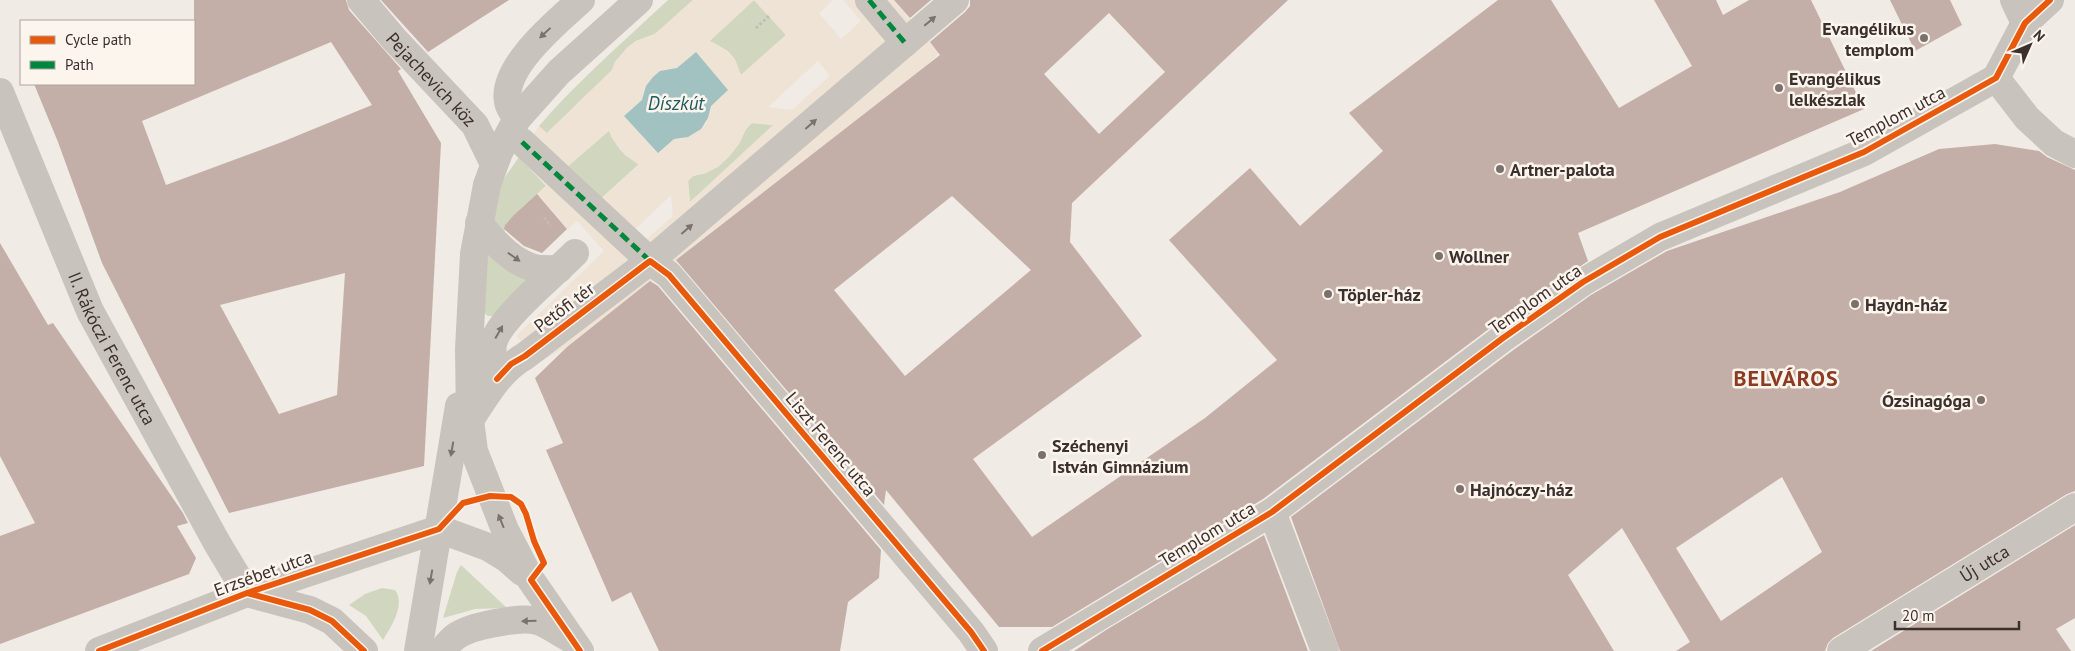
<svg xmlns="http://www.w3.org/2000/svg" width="2075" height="651" font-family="'PT Sans',sans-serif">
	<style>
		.green { fill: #d1d6bf }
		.plaza { fill: #eee3d5; fill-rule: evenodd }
		.water { fill: #a1c2c1 }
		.building { fill: #c3afa7; fill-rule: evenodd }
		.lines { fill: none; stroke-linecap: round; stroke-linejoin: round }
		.path { stroke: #c2bbb6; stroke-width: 3; stroke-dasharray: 2.5 2.5; stroke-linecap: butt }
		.minor { stroke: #c9c3be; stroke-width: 28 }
		.quiet { stroke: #00873e; stroke-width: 5; stroke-dasharray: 10 5; stroke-linecap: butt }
		.cycleway-casing { stroke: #fbf5ee; stroke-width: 9 }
		.cycleway { stroke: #e8590c; stroke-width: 6 }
		.oneway { fill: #7b726d }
		.poi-dot { fill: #7a716c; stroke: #fbf5ee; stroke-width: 2 }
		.labels { text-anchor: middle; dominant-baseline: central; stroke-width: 5; stroke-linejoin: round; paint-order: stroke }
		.poi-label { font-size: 18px; font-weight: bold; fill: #3b302b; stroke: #fbf5ee; text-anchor: start }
		.street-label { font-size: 18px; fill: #3b302b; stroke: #fbf5ee }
		.water-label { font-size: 19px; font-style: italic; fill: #1f5a5e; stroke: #fbf5ee }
		.district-label { font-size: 22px; font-weight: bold; letter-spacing: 1px; fill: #8c3b22; stroke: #fbf5ee }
	</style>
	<rect width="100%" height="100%" fill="#f0ebe5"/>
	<path class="green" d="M668,0h25l-38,34 -19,7 -8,6 -13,15 -3,8 -66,64 -7,-8c39,-45 85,-85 129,-126z
		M754,0l32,35 -45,40c-7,-17 -14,-27 -32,-34z
		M752,123l22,2 -84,77 -2,-21 5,-5 13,-3 33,-29 7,-15z
		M609,130c6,17 16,26 30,34l-43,39 -30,-35z
		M519,157l27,29 -41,39 -1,12c-3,-5 -11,-14 -11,-20 -2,-22 14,-43 26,-60z
		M487,245l46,31 -36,40h-9l-8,-6z
		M461,565l46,43 -32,1 -32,9 14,-46z
		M382,588l13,2c11,14 -4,37 -12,50l-17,-24 -17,-11 16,-11z"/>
	<path class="plaza" d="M693,0h140l-14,13 22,26 20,-18 -18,-21h51l45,53 -14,14 -239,185 -17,23 -20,7 -82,65 -25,14 -26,-25 88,-85 -27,-30 -9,8 -7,-8 -24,-27 9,-8 -27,-29 20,-31 8,7 65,-63 3,-8 13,-15 8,-6 19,-7zM754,0l32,35 -45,40 -6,-16 -7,-8 -18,-10zM696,52l15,54 -3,12 -2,6 -25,15h-7l-16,14 -34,-37 18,-16 11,-23 7,-6 17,-3zM818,61l12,15 -38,34 -24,-3zM752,123l21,2 -83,77 -2,-22 5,-4 13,-3 12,-6 11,-10 10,-13 7,-15zM609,131l3,7 13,17 14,10 -43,38 -30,-35zM671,195l2,21 -31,27 -10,-11z"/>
	<path class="water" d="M696,52l32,38 -17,16 -3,12 -7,11 -13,8 -14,2 -16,14 -34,-37 18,-16 4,-14 7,-9 7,-6 17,-3z"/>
	<path class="building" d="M194,0h152l3,10 52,59 -3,2 43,72 -17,323 -195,47 -127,-250 -44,-121 -24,-58h160zM331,42l41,63 -90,37 -116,43 -24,-64zM345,273l-8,122 -58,19 -59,-109z
		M381,0h128l-81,52z
		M894,0h37l-21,18z
		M970,0h318l-216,203 -2,39 72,94 -169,123 59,78 173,-119 72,-58 -108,-120 81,-72 50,58 83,-75 -34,-38 149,-113h53l68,108 73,-42 -38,-66h62l7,15 26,-15h62l53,109 -286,124 10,28 -94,64 -231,174 -211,128h-53l-113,-137 -2,15 -208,-245 264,-205 -10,-13 35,-30 5,-6zM1109,13l56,59 -66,62 -55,-60zM952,196l79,74 -126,106 -71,-86z
		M1890,0h60l12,25 -47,26z
		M1995,144l44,7 8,6 28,13v321l-8,3 -234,144 -5,5 -3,8h-149l14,-9 -68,-114 -54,47 46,76h-274l-49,-134 221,-166 79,-56 76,-44 173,-59 99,-43zM1782,477l40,75 -101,69 -45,-73z
		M537,194l30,35 -25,24 -18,-7 -20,-17 1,-4 8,-9z
		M0,243l48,82 5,-2 130,190 5,10 -11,3 19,32 -7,16 -189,70v-108l35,-13 -35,-67z
		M650,281l8,5 223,264 -2,28 -31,24 -8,49h-181l-28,-59 -19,10 -66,-152 17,-7 -28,-65 32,-31z
		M2075,525v93l-19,11 15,22h-200z
		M1264,535l44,116h-234l32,-21z"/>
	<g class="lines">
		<path class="path" d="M756,28l13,-12
			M544,218l7,8"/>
		<g class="minor">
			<path id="s1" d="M361,0l33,39 81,86 19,39"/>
			<path d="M869,0l36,43"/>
			<path d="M2014,0l11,23"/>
			<path d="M1996,78l31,40 27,25 21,11"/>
			<path id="s2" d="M0,92l90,219 127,232 30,50"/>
			<path d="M517,119c-3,-5 -8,-11 -9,-17 -7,-35 50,-81 73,-102"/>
			<path d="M522,142l128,119 19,14 302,357 13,19"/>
			<path d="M479,223c14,18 31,37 52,44 8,3 20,2 28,2"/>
			<path d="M497,379c-1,-10 -6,-25 -4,-35 5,-25 62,-70 82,-91"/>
			<path d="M470,420c16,-24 29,-49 55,-64l125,-95 305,-261"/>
			<path d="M1272,512l53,139"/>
			<path d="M247,593l63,17 22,11 32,30"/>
			<path d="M99,651l148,-58 192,-64 49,18 18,11 16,14"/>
			<path d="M418,651l41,-245"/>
			<path d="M442,651c4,-5 8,-10 13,-14 14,-11 66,-21 83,-16 10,3 21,12 31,17"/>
			<path d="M580,651l-49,-71 -26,-50 -31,-79 -4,-31 -1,-71 5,-95 13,-69 12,-33 18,-33 42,-47 80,-72"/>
			<path d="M1042,651l230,-139 231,-174 80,-56 77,-45 204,-85 132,-74 29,-55 25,-23"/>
			<path id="s3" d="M1841,651l234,-144"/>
		</g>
		<path class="quiet" d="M869,0l36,43
			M522,142l128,119"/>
		<g class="cycleway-casing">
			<path id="cycleway" d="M497,379l14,-15 14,-8 125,-95 19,14 302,357 13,19
				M247,593l63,17 22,11 32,30
				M99,651l148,-58 192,-64 24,-26 27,-7 21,1 10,7 5,10 8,27 10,22 -13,17 49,71
				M1042,651l230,-139 231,-174 80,-56 77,-45 204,-85 132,-74 29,-55 25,-23"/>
		</g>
		<use href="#cycleway" class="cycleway"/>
	</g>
	<defs><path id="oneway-solid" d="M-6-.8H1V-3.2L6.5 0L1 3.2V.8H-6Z" transform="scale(1.25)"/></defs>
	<g class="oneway">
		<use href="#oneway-solid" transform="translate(930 21) rotate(-40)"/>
		<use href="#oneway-solid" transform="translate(545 33) rotate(137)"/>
		<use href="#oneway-solid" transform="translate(811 124) rotate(-41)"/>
		<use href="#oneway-solid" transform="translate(687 229) rotate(-41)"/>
		<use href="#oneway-solid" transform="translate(514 257) rotate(35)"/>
		<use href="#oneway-solid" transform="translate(499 332) rotate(-60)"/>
		<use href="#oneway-solid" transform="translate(452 449) rotate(100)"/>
		<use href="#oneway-solid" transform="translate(501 521) rotate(-112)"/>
		<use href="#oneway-solid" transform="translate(431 577) rotate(100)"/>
		<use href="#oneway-solid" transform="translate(529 621) rotate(179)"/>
	</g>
	<g class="poi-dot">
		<circle cx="1924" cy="38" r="5"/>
		<circle cx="1779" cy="88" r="5"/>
		<circle cx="1500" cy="169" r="5"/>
		<circle cx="1439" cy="256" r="5"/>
		<circle cx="1328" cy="294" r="5"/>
		<circle cx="1855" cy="304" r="5"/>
		<circle cx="1981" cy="400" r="5"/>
		<circle cx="1042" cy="455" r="5"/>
		<circle cx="1460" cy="489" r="5"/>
	</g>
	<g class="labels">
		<g class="poi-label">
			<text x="1914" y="28" text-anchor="end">Evangélikus<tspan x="1914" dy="21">templom</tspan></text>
			<text x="1789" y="78">Evangélikus<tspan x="1789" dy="21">lelkészlak</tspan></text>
			<text x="1510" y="169">Artner-palota</text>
			<text x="1449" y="256">Wollner</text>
			<text x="1338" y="294">Töpler-ház</text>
			<text x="1865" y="304">Haydn-ház</text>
			<text x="1971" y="400" text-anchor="end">Ózsinagóga</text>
			<text x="1052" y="445">Széchenyi<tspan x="1052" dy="21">István Gimnázium</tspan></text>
			<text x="1470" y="489">Hajnóczy-ház</text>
		</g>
		<g class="street-label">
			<text stroke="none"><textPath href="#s1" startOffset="106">Pejachevich köz</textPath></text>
			<text transform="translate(1896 116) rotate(-28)">Templom utca</text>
			<text transform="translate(1535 299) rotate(-35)">Templom utca</text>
			<text transform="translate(564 307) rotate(-37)">Petőfi tér</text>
			<text stroke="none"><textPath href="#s2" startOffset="280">II. Rákóczi Ferenc utca</textPath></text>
			<text transform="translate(831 444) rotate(50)">Liszt Ferenc utca</text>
			<text transform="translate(1207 534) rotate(-31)">Templom utca</text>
			<text stroke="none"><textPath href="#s3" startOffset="168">Új utca</textPath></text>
			<text transform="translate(263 573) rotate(-20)">Erzsébet utca</text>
		</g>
		<g class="water-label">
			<text x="676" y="103">Díszkút</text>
		</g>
		<g class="district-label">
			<text x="1786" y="378">BELVÁROS</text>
		</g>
	</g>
	<rect x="20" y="20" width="175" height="65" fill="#fbf5ee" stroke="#aea6a0"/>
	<rect x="30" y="36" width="25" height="8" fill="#e8590c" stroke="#aea6a0"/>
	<text x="65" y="45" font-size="15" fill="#3b302b">Cycle path</text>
	<rect x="30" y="61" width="25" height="8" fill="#00873e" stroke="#aea6a0"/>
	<text x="65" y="70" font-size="15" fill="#3b302b">Path</text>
	<g transform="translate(2030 45) rotate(45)" stroke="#fbf5ee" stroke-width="4" paint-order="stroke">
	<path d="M0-4L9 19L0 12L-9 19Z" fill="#3b302b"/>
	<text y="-8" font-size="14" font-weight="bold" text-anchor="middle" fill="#3b302b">N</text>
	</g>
	<path d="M1895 621v8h124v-8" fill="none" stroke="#3b302b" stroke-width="2.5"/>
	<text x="1902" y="621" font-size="15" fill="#3b302b" stroke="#fbf5ee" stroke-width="4" paint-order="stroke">20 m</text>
</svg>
